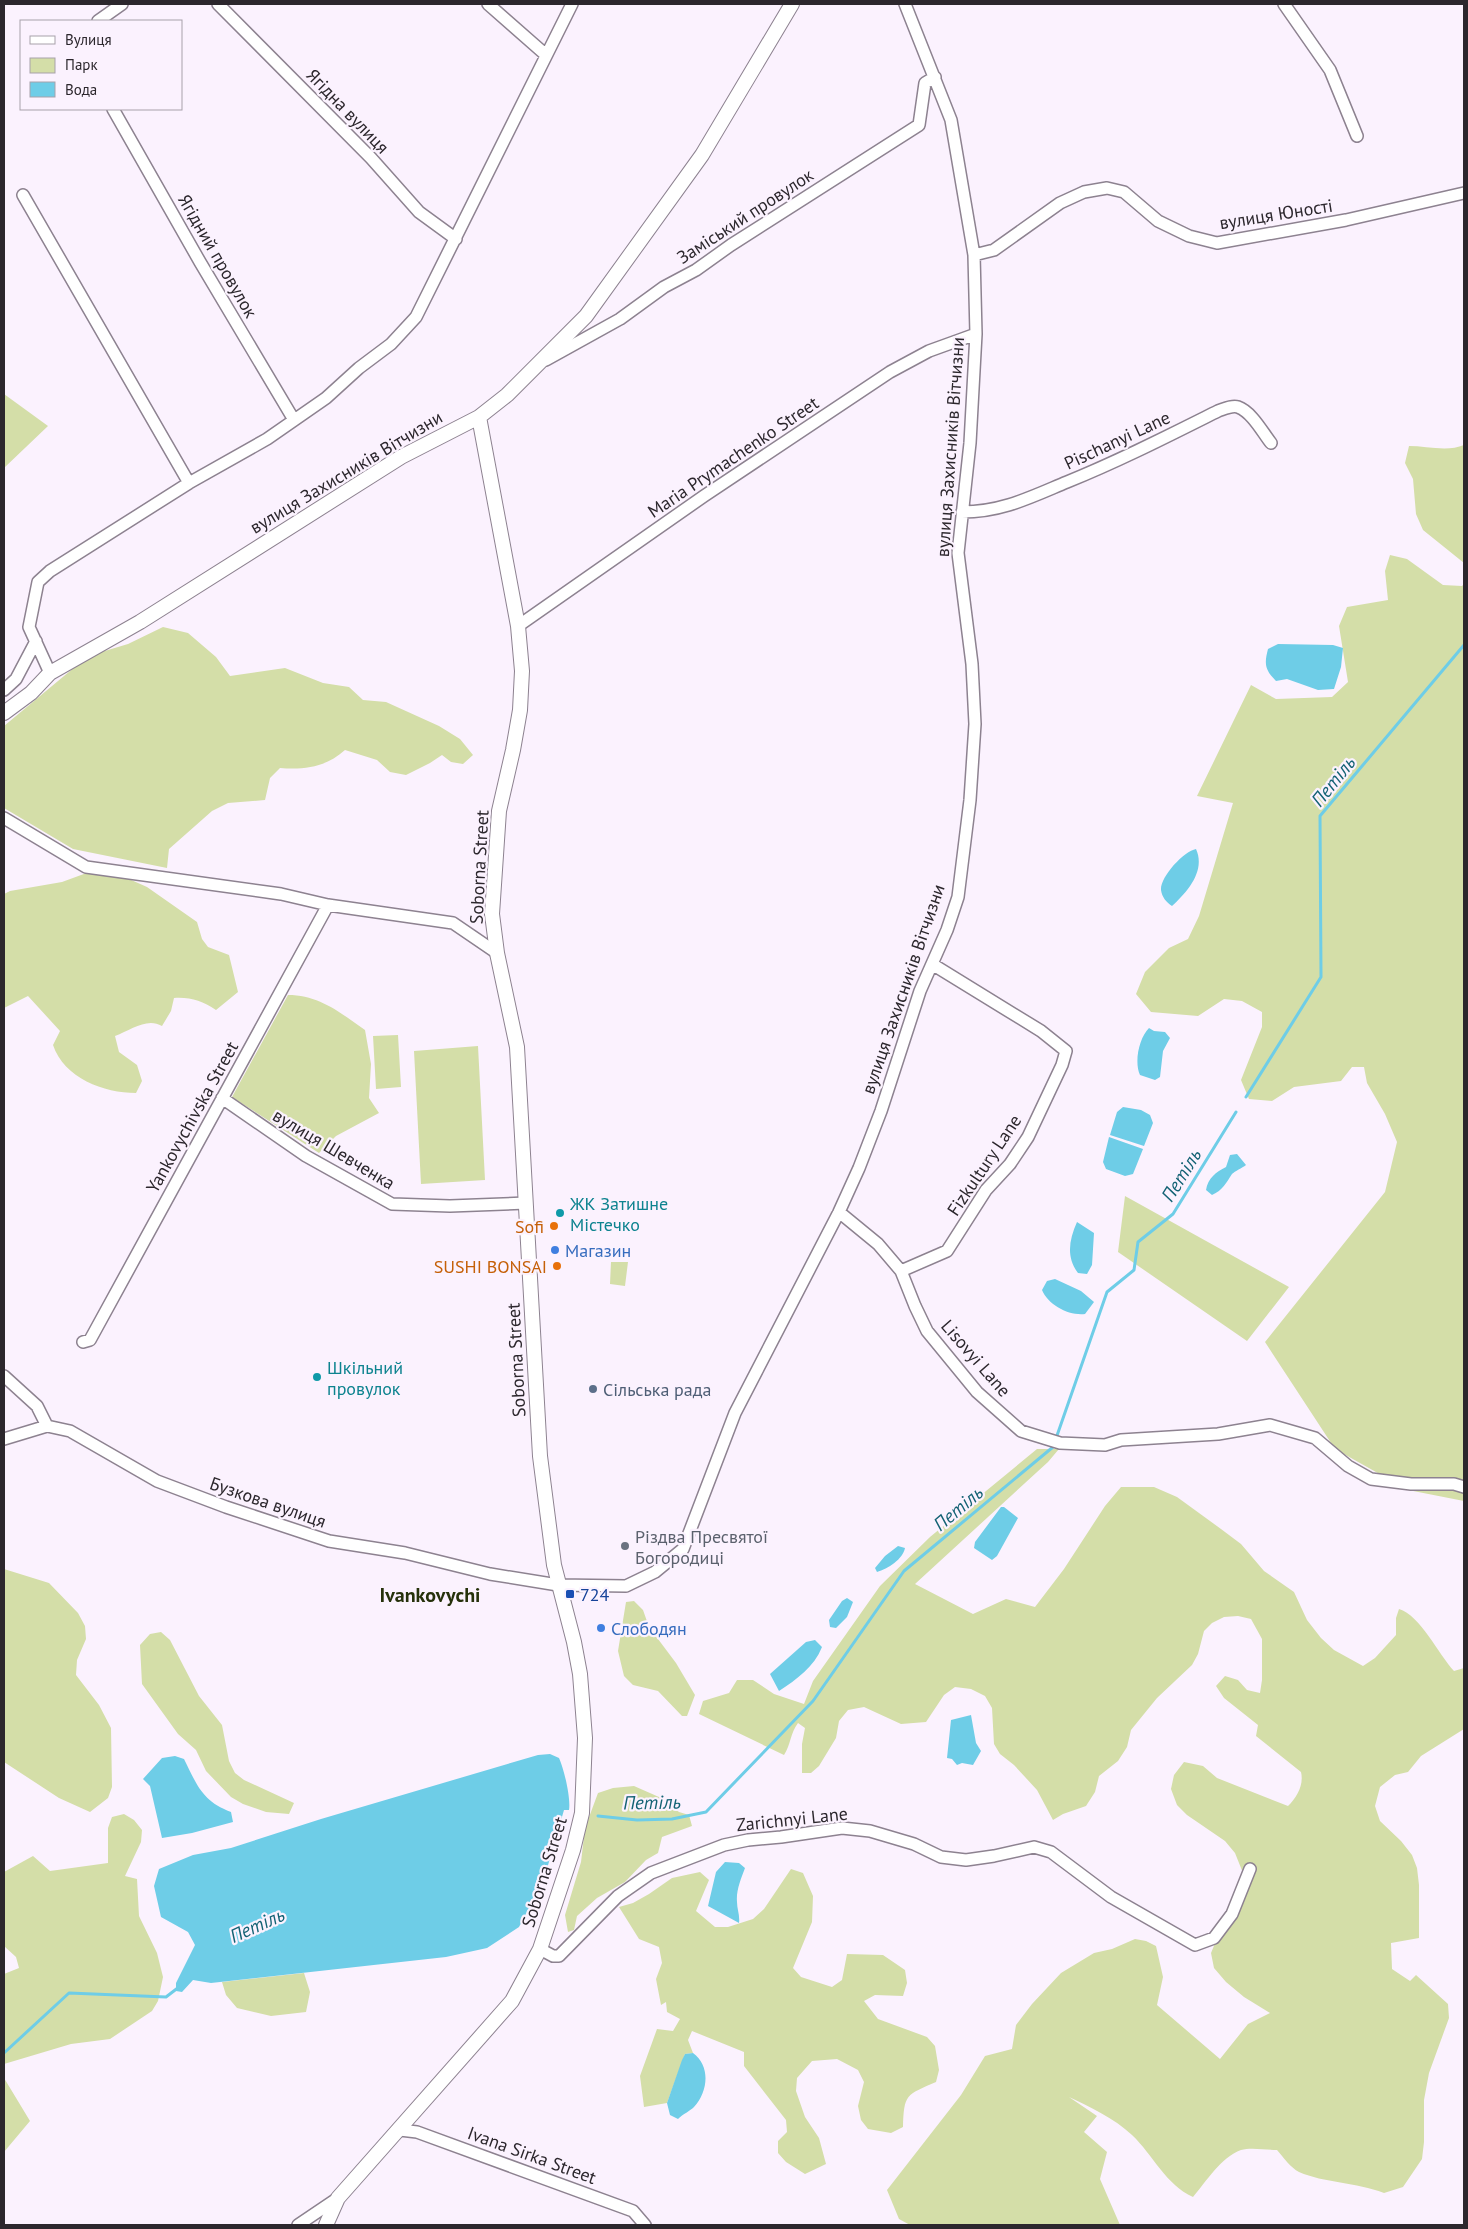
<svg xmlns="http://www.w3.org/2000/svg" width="1468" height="2229" font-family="'PT Sans',sans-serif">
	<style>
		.green { fill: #d4dea8 }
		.water { fill: #6ecde7 }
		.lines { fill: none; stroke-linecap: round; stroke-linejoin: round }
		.stream { stroke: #6ecde7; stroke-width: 3 }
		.minor-casing { stroke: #8d8290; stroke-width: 14 }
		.tertiary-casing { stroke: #8d8290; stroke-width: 16 }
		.minor { stroke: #fff; stroke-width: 11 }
		.tertiary { stroke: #fff; stroke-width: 14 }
		.culture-dot { fill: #0f9aa8; stroke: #fbf2fe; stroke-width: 2 }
		.food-dot { fill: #e8710a; stroke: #fbf2fe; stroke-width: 2 }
		.shop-dot { fill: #3f7fe0; stroke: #fbf2fe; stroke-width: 2 }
		.service-dot { fill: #5c6f8a; stroke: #fbf2fe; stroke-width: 2 }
		.worship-dot { fill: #6b7280; stroke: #fbf2fe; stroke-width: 2 }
		.transit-dot { fill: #1a4fb4; stroke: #fbf2fe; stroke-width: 2 }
		.labels { text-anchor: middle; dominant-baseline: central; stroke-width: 4.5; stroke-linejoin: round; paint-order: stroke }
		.street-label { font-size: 18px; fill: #2c272d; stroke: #fbf2fe }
		.culture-label { font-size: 18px; fill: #0d838f; stroke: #fbf2fe; text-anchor: start }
		.food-label { font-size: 18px; fill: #c56008; stroke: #fbf2fe; text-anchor: end }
		.shop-label { font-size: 18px; fill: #366cbe; stroke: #fbf2fe; text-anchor: start }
		.service-label { font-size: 18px; fill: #4e5e75; stroke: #fbf2fe; text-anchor: start }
		.worship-label { font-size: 18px; fill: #5b616d; stroke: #fbf2fe; text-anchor: start }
		.transit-label { font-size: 18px; fill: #164399; stroke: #fbf2fe; text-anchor: start }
		.water-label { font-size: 19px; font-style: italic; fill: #136274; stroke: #fbf2fe }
		.quarter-label { font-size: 20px; font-weight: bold; fill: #26310b; stroke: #fbf2fe }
	</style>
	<rect width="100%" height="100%" fill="#fbf2fe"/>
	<path class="green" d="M4,394l44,32 -44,42z
		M1464,445v118l-41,-33 -7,-16 -3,-35 -8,-16 4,-17c17,0 39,6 55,-1z
		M1390,555l17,4 36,26 19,1 2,-2v917l-56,-11 -73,-41 -70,-107 120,-150 12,-50 -12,-28 -18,-31 -3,-16h-12l-11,14 -47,6 -22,14 -23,-2 -8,-19 21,-53v-15l-20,-11 -18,-2 -26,17 -47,-4 -15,-18 9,-22 24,-24 19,-9 11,-23 34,-113 -36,-7 54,-111 25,14 56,-2 16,-15 -9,-56 8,-19 41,-7 -3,-29z
		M163,627l25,6 28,24 14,19 55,-8 38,15 26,4 14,13 23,2 53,24 21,13 13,16 -10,9 -12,-2 -9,-7 -12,8 -24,12 -16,-3 -13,-12 -32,-10c-19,17 -40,20 -65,18l-10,10 -5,22 -37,3 -16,8 -43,38 -2,19 -94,-19 -69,-41v-82l84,-70 40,-12z
		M92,871l37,8 18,8 50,35 5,17 6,8 21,8 9,37 -22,18c-14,-9 -25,-13 -42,-12l-3,13 -9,15c-15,-9 -31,4 -47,10l4,16 18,13 5,16 -6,12c-32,0 -72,-15 -83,-48l7,-14 -32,-35 -24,12v-114l6,-3 52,-9z
		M288,995c31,0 53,18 77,35l6,34 -2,34 10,15 -43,23 -17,17 -87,-56z
		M398,1035l3,52 -25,2 -3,-53z
		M478,1046l7,134 -64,4 -7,-133z
		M1125,1196l164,91 -42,54 -129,-89z
		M611,1262h17l-3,24 -15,-2z
		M1037,1449h22l-11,13 -133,122 58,30 33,-15 29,8 29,-38 41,-63 16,-19h33l23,10 44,32 20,15 23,27 30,21 13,28 14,18 13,12 29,16 12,-8 21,-23v-17l3,-9c21,6 40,46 55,62l10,-3v61l-43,27 -13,16 -13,3 -15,12 -5,19 5,15 21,20 11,14 5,13 2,17v53l-28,5 1,26 18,12 6,-6 32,29 1,14 -20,55 -5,27v42l-2,17 -19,28 -19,6c-28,-11 -60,-10 -85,-21 -8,-4 -16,-15 -22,-22 -11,0 -26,-3 -36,0 -20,7 -35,32 -48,47 -27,-12 -40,-42 -61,-62 -18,-17 -42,-28 -63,-38l28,19 -13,16 23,20 -7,27 20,46h-210l-11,-6 -12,-29 74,-95 24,-39 27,-7 4,-24 16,-21 29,-31 33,-20 18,-4 23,-10 11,2 10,5 7,31 -6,28 63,54 28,-35 22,-11 -26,-16 -18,-15 -12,-14 -3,-15 10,-24 4,-16 16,-29 2,-11 -8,-20 -10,-12 -38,-26 -10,-10 -6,-16 3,-14 10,-13 19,4 14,12 71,28c9,-9 16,-21 13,-34l-45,-36 2,-11 -34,-27 -8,-12 9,-10 13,4 9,10 13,3 2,-13v-41l-11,-20 -13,-3 -14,1 -12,6 -8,8 -6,23 -6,11 -35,33 -26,32 -4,17 -9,14 -19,15 -4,16 -9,14 -23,8 -10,6 -16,-30 -23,-25 -14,-11 -6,-10 -2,-36 -7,-12 -14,-7 -16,-2 -11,8 -18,27 -25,2 -37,-17 -16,3 -9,11 -3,17 -17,28 -8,7h-9v-29l3,-16 -7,-5c-8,11 -7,21 -14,32l-85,-41 4,-13 26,-8 8,-13h16l21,14 30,10 9,-23 67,-95 50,-49z
		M4,1569l45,14 29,30 7,13 1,13 -9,21 -1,15 23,30 12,23 1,59 -4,11 -18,14 -31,-14 -55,-36z
		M634,1601l9,9 6,17 27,36 19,32 -8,21h-5l-24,-25 -25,-6 -9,-9 -6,-25 8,-49z
		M161,1632l9,8 29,56 23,29 7,36 6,12 9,7 50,23 -5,11 -23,-2 -23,-8 -12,-7 -25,-26 -10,-21 -18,-16 -36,-50 -2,-39 10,-11z
		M634,1786l25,11 20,15 10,3 3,11 -30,11 -4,16 -12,7 -21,22 -28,16 -20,18 -3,14 -6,2 -3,-17 16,-53 4,-34 13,-35 15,-5z
		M124,1814l10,6 8,10 -1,12 -16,34 12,3 2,37 18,37 6,24 -5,24 -6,10 -42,28 -39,5 -67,20v-90l15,-6 -3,-11 -12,-11v-74l29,-16 17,15 58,-8v-35l4,-11z
		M791,1869l12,4 10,23 -1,26 -19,46 8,9 31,10 10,-7 5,-26 36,1 22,15 2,13 -4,13 -28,-1 -11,6 14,18 49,18 8,9 4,24 -3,12c-30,13 -32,12 -33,45l-12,6 -23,-4 -7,-9 -3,-14 6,-24 -6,-12 -21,-11 -25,2 -15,17 -1,13 9,26 14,21 7,26 -21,10 -19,-12 -8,-9v-12l9,-9 -1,-12 -42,-54v-14l-52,-21 -4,9 5,13 -8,1 -18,49 -23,4 -4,-31 17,-47 16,2 7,-12 -13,-7 -1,-10 -5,3 -5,-26 6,-16 -3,-16 -20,-8 -20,-32 14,-4 16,-9 23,-16 28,-6 9,8 -13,31 19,16h13l25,-8 11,-10z
		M304,1973l6,19 -4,20 -35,4 -34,-8 -11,-13 -4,-13z
		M4,2078l26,43 -26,31z"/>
	<path class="water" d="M1278,644l55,1 10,3 -2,19 -7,22 -16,1 -31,-11 -11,2c-11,-11 -12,-17 -8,-32z
		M1196,849c10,22 -9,43 -24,57 -6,-4 -10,-9 -11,-16 -1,-13 23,-39 35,-41z
		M1149,1028l5,3 11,1 5,6 -7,13 -3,26 -5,3 -15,-5c-6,-13 -1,-37 9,-47z
		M1123,1107l18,3 9,5 3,8 -9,23 -34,-11 7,-23z
		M1109,1137l34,12 -10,25 -8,2 -19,-7 -3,-7z
		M1237,1154l9,11c-4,3 -11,6 -14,9 -6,9 -9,16 -20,21l-6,-5c2,-12 10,-18 20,-23l4,-12z
		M1077,1222l17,11 -2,32 -5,9 -9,-1c-12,-16 -9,-33 -1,-51z
		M1055,1279l26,12 13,11 -9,12c-16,2 -37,-9 -43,-24l5,-9z
		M1001,1507h3l14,11 -21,38 -5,4 -18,-12 1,-6z
		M898,1546l7,2c-2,11 -17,21 -28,24l-2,-4 10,-12z
		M847,1598l6,4 -6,15 -11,11 -6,-1 -1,-7 13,-19z
		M815,1640l7,7c-8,20 -25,32 -43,44l-9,-17 36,-32z
		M971,1715l5,28 5,8 -8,14 -11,-2 -5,2 -5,-6 -5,-1 4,-38z
		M550,1754l9,4c5,11 12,40 10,52h-5l-20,69 -25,48 -32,21 -41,9 -235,26 -18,-3 -11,12 -6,-1v-8l19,-38 -7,-13 -27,-15 -7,-31 5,-17 34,-14 38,-7 90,-29 217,-64z
		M175,1756l9,3c13,26 18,42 47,53l2,10 -41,11 -30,5 -12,-52 -7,-7 19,-21z
		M725,1862l14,1 6,5c-4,11 -9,22 -8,34 0,7 3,13 2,21l-31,-17 8,-34z
		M693,2053c18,13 15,39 1,54 -4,4 -11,7 -16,12l-8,-4 -3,-12 15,-43 3,-6z"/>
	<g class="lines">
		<path class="stream" d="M1246,1097l75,-120 -1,-161 144,-171
			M598,1816l39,4 35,-1 34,-7 107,-111 91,-130 149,-124 54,-155 27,-22 4,-28 35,-28 63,-102
			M4,2053l65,-60 97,4 13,-10"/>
		<g class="minor-casing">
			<path id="minor" d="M218,4l153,154 48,54 37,27
				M488,4l58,51
				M1284,4l46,66 27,66
				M98,21l24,-17
				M113,109l87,153 94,158
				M23,195l166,288
				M974,255l20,-5 66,-47 24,-11 23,-4 17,4 34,29 31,15 28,7 129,-23 118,-27
				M546,360l74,-41 44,-32 32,-17 35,-25 188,-120 6,-42 10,-6
				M962,512c40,0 69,-15 105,-30 52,-21 101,-46 151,-71 6,-2 14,-6 20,-4 14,5 25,26 33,36
				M518,626l186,-130 186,-124 39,-21 47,-17
				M50,673l-21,-46 9,-45 12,-11 139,-88 78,-44 59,-41 33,-30 32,-24 25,-27 156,-313
				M4,690l12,-11 20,-38
				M4,818l82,49 195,27 47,11 125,18 44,30
				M222,1098l84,58 86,48 58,2 76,-3
				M839,1212l39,32 23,27 14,35 12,25 50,61 44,39 39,12 45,2 16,-5 97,-6 52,-9 45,13 33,28 23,13 40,5h43l10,3
				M901,1271l46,-20 39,-61 24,-26 18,-27 34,-72 4,-14 -25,-20 -109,-67
				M83,1342l7,-2 238,-435
				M4,1376l33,30 10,20 23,5 87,50 69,26 103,34 76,12 85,21 68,11 68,1 29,-14 28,-23 52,-136 104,-201 20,-44 22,-57 39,-120 27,-61 11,-33 12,-97 5,-76 -3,-60 -14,-111 12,-110 6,-109 -2,-79 -23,-135 -46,-116
				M4,1439l43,-13
				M540,1949l13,7h6l59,-60 33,-23 73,-28 24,-5 33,-3 61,-9 28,3 44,13 27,13 25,3 28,-4 40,-9 17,5 60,45 84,48 19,-7 18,-24 18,-45
				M400,2130l17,2 216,79 12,14
				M298,2225l40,-27"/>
		</g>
		<g class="tertiary-casing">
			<path id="tertiary" d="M4,713l27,-20 19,-20 90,-51 261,-165 78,-40 28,-22 79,-79 116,-161 90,-151
				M326,2225l12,-27 174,-197 28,-52 33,-99 9,-37 3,-75 -5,-64 -6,-32 -20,-77 -14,-109 -23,-409 -20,-94 -5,-39 7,-103 14,-61 7,-40 2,-39 -4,-45 -39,-209"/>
		</g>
		<use href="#minor" class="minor"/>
		<use href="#tertiary" class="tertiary"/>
	</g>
	<g class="culture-dot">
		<circle cx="560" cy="1213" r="5"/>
		<circle cx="317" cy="1377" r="5"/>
	</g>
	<g class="food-dot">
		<circle cx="554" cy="1226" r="5"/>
		<circle cx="557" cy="1266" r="5"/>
	</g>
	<g class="shop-dot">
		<circle cx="555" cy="1250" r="5"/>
		<circle cx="601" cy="1628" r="5"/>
	</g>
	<circle class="service-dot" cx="593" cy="1389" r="5"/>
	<circle class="worship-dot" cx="625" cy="1546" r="5"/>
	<rect class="transit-dot" x="565" y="1589" width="10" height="10" rx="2.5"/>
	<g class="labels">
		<g class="street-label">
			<text transform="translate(348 111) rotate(46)">Ягідна вулиця</text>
			<text transform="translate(1276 214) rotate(-9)">вулиця Юності</text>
			<text transform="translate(745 216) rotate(-33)">Заміський провулок</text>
			<text transform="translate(218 256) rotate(60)">Ягідний провулок</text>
			<text transform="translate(1117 440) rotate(-25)">Pischanyi Lane</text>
			<text transform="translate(950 447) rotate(-86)">вулиця Захисників Вітчизни</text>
			<text transform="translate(733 457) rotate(-34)">Maria Prymachenko Street</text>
			<text transform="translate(346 472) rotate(-31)">вулиця Захисників Вітчизни</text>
			<text transform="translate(479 867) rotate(-87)">Soborna Street</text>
			<text transform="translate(903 989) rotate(-71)">вулиця Захисників Вітчизни</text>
			<text transform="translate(192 1117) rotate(-61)">Yankovychivska Street</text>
			<text transform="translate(334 1149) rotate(31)">вулиця Шевченка</text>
			<text transform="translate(984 1165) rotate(-56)">Fizkultury Lane</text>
			<text transform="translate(976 1358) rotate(49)">Lisovyi Lane</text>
			<text transform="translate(516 1360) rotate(-93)">Soborna Street</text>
			<text transform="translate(268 1502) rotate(19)">Бузкова вулиця</text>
			<text transform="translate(792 1819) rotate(-6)">Zarichnyi Lane</text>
			<text transform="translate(544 1872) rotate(-73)">Soborna Street</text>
			<text transform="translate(532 2155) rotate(20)">Ivana Sirka Street</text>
		</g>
		<g class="culture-label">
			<text x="570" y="1203">ЖК Затишне<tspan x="570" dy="21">Містечко</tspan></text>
			<text x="327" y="1367">Шкільний<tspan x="327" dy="21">провулок</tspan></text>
		</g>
		<g class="food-label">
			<text x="544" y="1226">Sofi</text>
			<text x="547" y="1266">SUSHI BONSAI</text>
		</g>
		<g class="shop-label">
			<text x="565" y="1250">Магазин</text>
			<text x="611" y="1628">Слободян</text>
		</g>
		<g class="service-label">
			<text x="603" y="1389">Cільська рада</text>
		</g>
		<g class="worship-label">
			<text x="635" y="1536">Різдва Пресвятої<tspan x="635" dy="21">Богородиці</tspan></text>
		</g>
		<g class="transit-label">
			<text x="580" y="1594">724</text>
		</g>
		<g class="water-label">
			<text transform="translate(1333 781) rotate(-51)">Петіль</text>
			<text transform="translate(1181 1175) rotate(-58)">Петіль</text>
			<text transform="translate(958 1508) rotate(-40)">Петіль</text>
			<text transform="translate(652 1802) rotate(-1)">Петіль</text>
			<text transform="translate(257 1925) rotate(-24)">Петіль</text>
		</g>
		<g class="quarter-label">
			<text x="430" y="1595">Ivankovychi</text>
		</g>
	</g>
	<rect width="1468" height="2229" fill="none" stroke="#2c272d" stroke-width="10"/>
	<rect x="20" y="20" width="162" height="90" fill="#fbf2fe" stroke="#a8a1aa"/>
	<rect x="30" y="36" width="25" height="8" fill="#ffffff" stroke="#a8a1aa"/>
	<text x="65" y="45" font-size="15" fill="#2c272d">Вулиця</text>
	<rect x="30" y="58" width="25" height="15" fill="#d4dea8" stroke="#a8a1aa"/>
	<text x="65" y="70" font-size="15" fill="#2c272d">Парк</text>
	<rect x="30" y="82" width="25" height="15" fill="#6ecde7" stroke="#a8a1aa"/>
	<text x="65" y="95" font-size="15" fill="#2c272d">Вода</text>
</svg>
